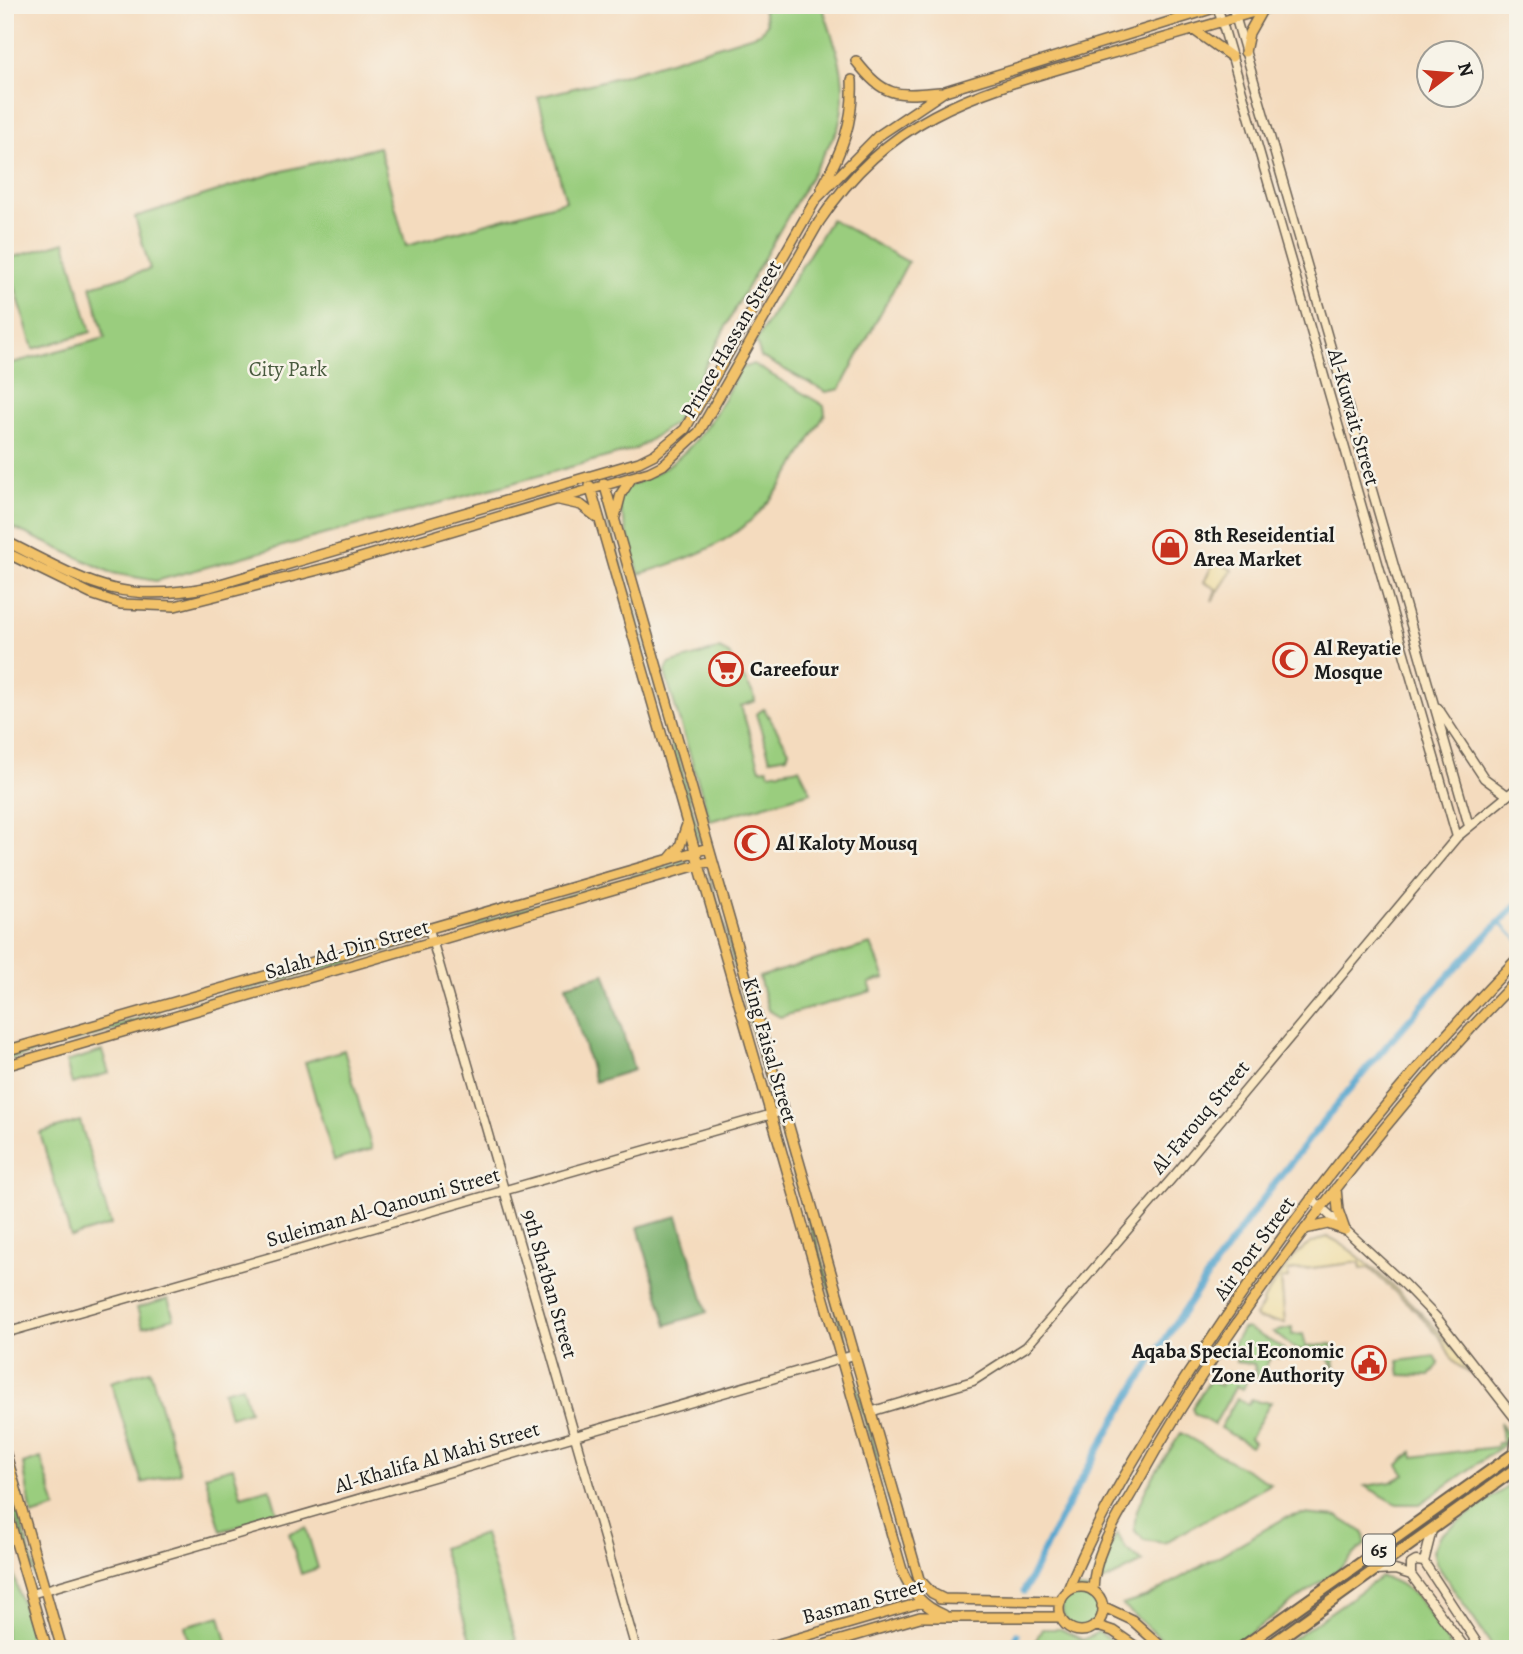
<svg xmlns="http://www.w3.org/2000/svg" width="1523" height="1654" font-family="Alegreya,serif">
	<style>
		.green { fill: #9acd7e; stroke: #5b744d; stroke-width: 2 }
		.forest { fill: #7bb06d; stroke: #4c6644; stroke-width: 2 }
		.sand { fill: #eeda9e; stroke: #857b5d; stroke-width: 2 }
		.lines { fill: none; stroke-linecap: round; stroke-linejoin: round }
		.stream { stroke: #52a4cd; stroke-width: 2 }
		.canal { stroke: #52a4cd; stroke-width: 7 }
		.secondary-casing { stroke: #685f55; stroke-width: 11 }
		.primary-casing { stroke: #685f55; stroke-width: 12 }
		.highway-casing { stroke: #685f55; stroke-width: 14 }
		.secondary { stroke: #fae7c3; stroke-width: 8 }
		.primary { stroke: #f2c26a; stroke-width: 9 }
		.highway { stroke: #f2c26a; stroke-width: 10 }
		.labels { text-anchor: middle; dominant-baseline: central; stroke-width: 5; stroke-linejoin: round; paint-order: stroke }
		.shield { fill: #f7f3e8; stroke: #5e5c59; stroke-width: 2 }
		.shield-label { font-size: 19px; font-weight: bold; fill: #1c1c1c }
		.street-label { font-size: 21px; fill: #1c1c1c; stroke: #f7f3e8 }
		.park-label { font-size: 21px; fill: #485a3e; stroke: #f7f3e8 }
		.poi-label { font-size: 21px; font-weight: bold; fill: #1c1c1c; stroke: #f7f3e8; text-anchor: start }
	</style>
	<rect width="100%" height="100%" fill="#f7f3e8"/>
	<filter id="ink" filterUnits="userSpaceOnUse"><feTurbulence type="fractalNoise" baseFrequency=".0143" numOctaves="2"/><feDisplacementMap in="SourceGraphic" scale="14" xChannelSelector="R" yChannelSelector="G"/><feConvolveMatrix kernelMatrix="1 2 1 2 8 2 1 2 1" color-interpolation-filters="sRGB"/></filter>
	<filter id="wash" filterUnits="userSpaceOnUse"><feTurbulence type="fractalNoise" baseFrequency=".00686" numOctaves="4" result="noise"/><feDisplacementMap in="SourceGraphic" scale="28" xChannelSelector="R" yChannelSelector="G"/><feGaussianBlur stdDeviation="1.57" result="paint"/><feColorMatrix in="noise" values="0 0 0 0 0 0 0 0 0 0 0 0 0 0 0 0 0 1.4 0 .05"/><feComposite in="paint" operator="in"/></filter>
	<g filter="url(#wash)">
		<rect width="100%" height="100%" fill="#f4dbbe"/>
		<path class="green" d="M762,5h60c15,47 29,74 16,124l-97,169 -66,125 -39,26 -480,132 -44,-8 -107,-49v-159l100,-27 -14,-52 59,-17 -15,-52 140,-44 104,-26 27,99 160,-45 -28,-104 80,-20 142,-44 7,-9z
			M831,219l77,43 -68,127 -14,3 -65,-35 -5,-16z
			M65,242l26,90 -58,17 -26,-90z
			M753,364l65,38 6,4 1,8c-56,97 -74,128 -186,160l-24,-83c71,-23 91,-59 125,-122z
			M600,493l48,158 -2,1 -14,-38z
			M719,649l10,5 25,41 1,6 -14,5 19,63 7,-1 2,5 30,-5 12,24 -101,29 -45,-148 4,-9z
			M650,668l8,29 8,13 36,134 -5,-5z
			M764,709l25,41 -2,6 -17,3 -14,-45z
			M684,860l7,3 -245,72 -3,-2z
			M708,870l65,216 1,15 -8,-19z
			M424,934l2,6 -248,70 1,-3z
			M871,944l14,34 -16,5 3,8 -92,26 -12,-7 -9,-33z
			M160,1013l-2,5 -153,43v-6z
			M344,1050l28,99 -38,12 -29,-99z
			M102,1051l7,22 -37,11 -6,-22z
			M80,1121l31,104 -40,12 -31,-104z
			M781,1121l67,224 -2,1 -68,-224z
			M168,1299l6,19 -31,9 -6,-19z
			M1247,1328l37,21 -5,9 -7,-3 -14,24 -4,-15 -18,-2 1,-7 -7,-5 12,-21z
			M1292,1328v7l11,-1 3,13 26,-3 5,35h-6l3,-12 -10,-14 -29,-4 -22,-17z
			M1435,1356l4,8 -9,12 -30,-1 -2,-14z
			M852,1367l66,224 -1,5 -68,-228z
			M150,1370l30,102 -38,11 -31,-101z
			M1229,1372l17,11 -3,6 -7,-3 -22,39 -20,-12 -2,-5 18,-28 10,6z
			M242,1386l7,25 -19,6 -7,-26z
			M1237,1398l11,7 4,-6 7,3h12l-21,36 4,4 -3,4 -31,-18z
			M1500,1422l7,15 -3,8 -84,59h-23l-32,-18 26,-4 14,-7 -7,-10 14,-13 1,5 83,-10 1,-4h5z
			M1181,1433l90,51 -107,59 -20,-3 -9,-9c-5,-27 31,-74 46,-98z
			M41,1458l15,50 -24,8 -9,-52z
			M233,1467l8,29 29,-8 8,27 -57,16 -16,-56z
			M5,1469l33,111 -2,2 -31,-95z
			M1518,1479v170h-24l-58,-86 -3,-12 6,-15z
			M1302,1514l36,3 26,16 1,11 -26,25 -111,80h-55l-51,-44 25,-8 138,-79z
			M306,1528l12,40 -17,6 -12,-41z
			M1117,1533l9,16 17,13 -44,22 -4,-8z
			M484,1534l32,106 -29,9h-14l-31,-101z
			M5,1544l30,105h-30z
			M1381,1577c37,7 52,43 71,72h-174z
			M1062 1608a19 19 0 1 1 38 0a19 19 0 1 1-38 0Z
			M220,1616l9,33h-38l-6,-23z
			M1042,1629h19l22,11 15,-8 28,17h-95z"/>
		<path class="forest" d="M605,974l29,96 -39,12 -29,-97z
			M678,1216l29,96 -40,13 -29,-98z"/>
		<path class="sand" d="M1215,560l17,10 -20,31 4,-12 -12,-7z
			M1328,1237c26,8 137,112 140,136l-14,-11 -13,-23 -22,-25 -50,-46 -8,1 -1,-7 -72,9v7l-7,1 4,44 -28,-4 -2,-3 8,-11 -1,-3c18,-25 33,-59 66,-65z"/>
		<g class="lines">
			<path class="stream" d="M1500,922l18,19"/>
			<path class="canal" d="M1024,1591c93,-194 214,-372 353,-534 45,-52 91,-105 141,-153
				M1010,1649l7,-14"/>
		</g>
	</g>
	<g filter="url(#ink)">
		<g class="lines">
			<g class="secondary-casing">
				<path id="secondary" d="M1217,5l240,832
					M1232,5l237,821
					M1438,708l46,70 23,17
					M429,929l207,720
					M1311,1198l93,86 33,34 81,104
					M5,1333l778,-222
					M870,1412l103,-31 53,-34 148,-171 283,-339 61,-50
					M1514,1453l4,-30
					M1432,1530l-8,32 57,87
					M1376,1571l19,-1 16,5 55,74
					M1411,1575v-11l5,-3 8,1
					M31,1594l823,-239"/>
			</g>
			<g class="primary-casing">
				<path id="primary" d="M1194,30l38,27
					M1245,52l4,-19 13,-23
					M856,61c29,37 40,35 84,31
					M822,188c20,-37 32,-66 30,-108
					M604,483l315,1096 13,14 12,6
					M590,486l312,1084c9,22 20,36 42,45
					M559,500l22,5 18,14
					M615,517l6,-23 11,-17
					M5,541c81,40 111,64 205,46l429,-125 16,-8 30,-25 131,-230 62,-63 67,-45 279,-86
					M5,552l86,42 30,10 54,2 155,-39 319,-95 14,-7 36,-33 120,-210c73,-110 161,-130 280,-165 60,-17 120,-35 179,-52
					M670,858l10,-12 6,-19
					M5,1051l703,-203
					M5,1066l706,-205
					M1336,1188l2,22 7,20
					M1305,1229l23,-5 17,6
					M5,1451l57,198
					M5,1505l42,144
					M1059 1609a22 22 0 1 1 44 0a22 22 0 1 1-44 0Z
					M1093,1591c1,-42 27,-76 46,-111 53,-97 116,-185 183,-273 61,-80 125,-156 196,-228
					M1067,1592c31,-77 76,-149 121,-218 97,-149 207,-289 330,-416
					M940,1599l121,2
					M1102,1606l30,14 32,29
					M1095,1625l18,6 26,18
					M761,1649l162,-47
					M810,1649l110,-32h141"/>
			</g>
			<g class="highway-casing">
				<path id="highway" d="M1240,1649l278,-198
					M1265,1649l253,-182"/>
			</g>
			<use href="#secondary" class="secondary"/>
			<use href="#primary" class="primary"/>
			<use href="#highway" class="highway"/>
		</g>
	</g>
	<defs>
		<g id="shop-ring" transform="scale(1.75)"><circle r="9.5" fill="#f7f3e8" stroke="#c8321e" stroke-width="1.5"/><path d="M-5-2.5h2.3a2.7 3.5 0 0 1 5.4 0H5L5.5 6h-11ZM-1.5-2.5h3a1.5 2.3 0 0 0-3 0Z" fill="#c8321e"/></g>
		<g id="mosque-ring" transform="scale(1.75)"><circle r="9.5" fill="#f7f3e8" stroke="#c8321e" stroke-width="1.5"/><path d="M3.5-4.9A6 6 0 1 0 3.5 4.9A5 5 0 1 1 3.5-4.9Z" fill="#c8321e"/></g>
		<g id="supermarket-ring" transform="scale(1.75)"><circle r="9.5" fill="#f7f3e8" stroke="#c8321e" stroke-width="1.5"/><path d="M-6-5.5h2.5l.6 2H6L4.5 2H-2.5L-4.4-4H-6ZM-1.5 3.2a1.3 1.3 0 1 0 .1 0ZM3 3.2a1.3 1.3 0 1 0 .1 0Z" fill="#c8321e"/></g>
		<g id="civic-ring" transform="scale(1.75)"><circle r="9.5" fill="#f7f3e8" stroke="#c8321e" stroke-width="1.5"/><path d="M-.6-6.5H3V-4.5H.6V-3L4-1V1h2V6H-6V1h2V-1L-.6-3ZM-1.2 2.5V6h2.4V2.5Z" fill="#c8321e"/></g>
	</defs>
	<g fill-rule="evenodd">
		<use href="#shop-ring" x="1170" y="547"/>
		<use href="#mosque-ring" x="1290" y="660"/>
		<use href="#supermarket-ring" x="726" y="669"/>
		<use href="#mosque-ring" x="752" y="843"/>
		<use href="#civic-ring" x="1369" y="1363"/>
	</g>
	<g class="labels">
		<rect class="shield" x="1363" y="1534.5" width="32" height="31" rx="5"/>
		<g class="shield-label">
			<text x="1379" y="1550">65</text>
		</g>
		<g class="street-label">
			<text transform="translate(731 339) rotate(-60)">Prince Hassan Street</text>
			<text transform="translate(1354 417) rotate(74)">Al-Kuwait Street</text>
			<text transform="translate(347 949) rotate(-16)">Salah Ad-Din Street</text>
			<text transform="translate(770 1050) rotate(74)">King Faisal Street</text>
			<text transform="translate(1200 1117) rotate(-50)">Al-Farouq Street</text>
			<text transform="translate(383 1207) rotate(-16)">Suleiman Al-Qanouni Street</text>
			<text transform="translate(1254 1248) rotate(-54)">Air Port Street</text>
			<text transform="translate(550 1284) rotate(74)">9th Sha'ban Street</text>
			<text transform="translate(437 1457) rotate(-16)">Al-Khalifa Al Mahi Street</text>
			<text transform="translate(863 1601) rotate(-15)">Basman Street</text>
		</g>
		<g class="park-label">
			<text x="288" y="369">City Park</text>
		</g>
		<g class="poi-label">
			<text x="1194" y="535">8th Reseidential<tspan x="1194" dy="24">Area Market</tspan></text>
			<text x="1314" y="648">Al Reyatie<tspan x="1314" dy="24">Mosque</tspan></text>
			<text x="750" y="669">Careefour</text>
			<text x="776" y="843">Al Kaloty Mousq</text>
			<text x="1344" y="1351" text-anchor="end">Aqaba Special Economic<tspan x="1344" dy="24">Zone Authority</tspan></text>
		</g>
	</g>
	<rect width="1523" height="1654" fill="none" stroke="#f7f3e8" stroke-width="28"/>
	<g transform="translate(1450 74) rotate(74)"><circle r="33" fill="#f7f3e8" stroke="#9f9d96" stroke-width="2"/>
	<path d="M0-5L12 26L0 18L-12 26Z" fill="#c8321e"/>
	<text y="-10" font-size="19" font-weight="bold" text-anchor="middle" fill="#1c1c1c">N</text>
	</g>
</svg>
